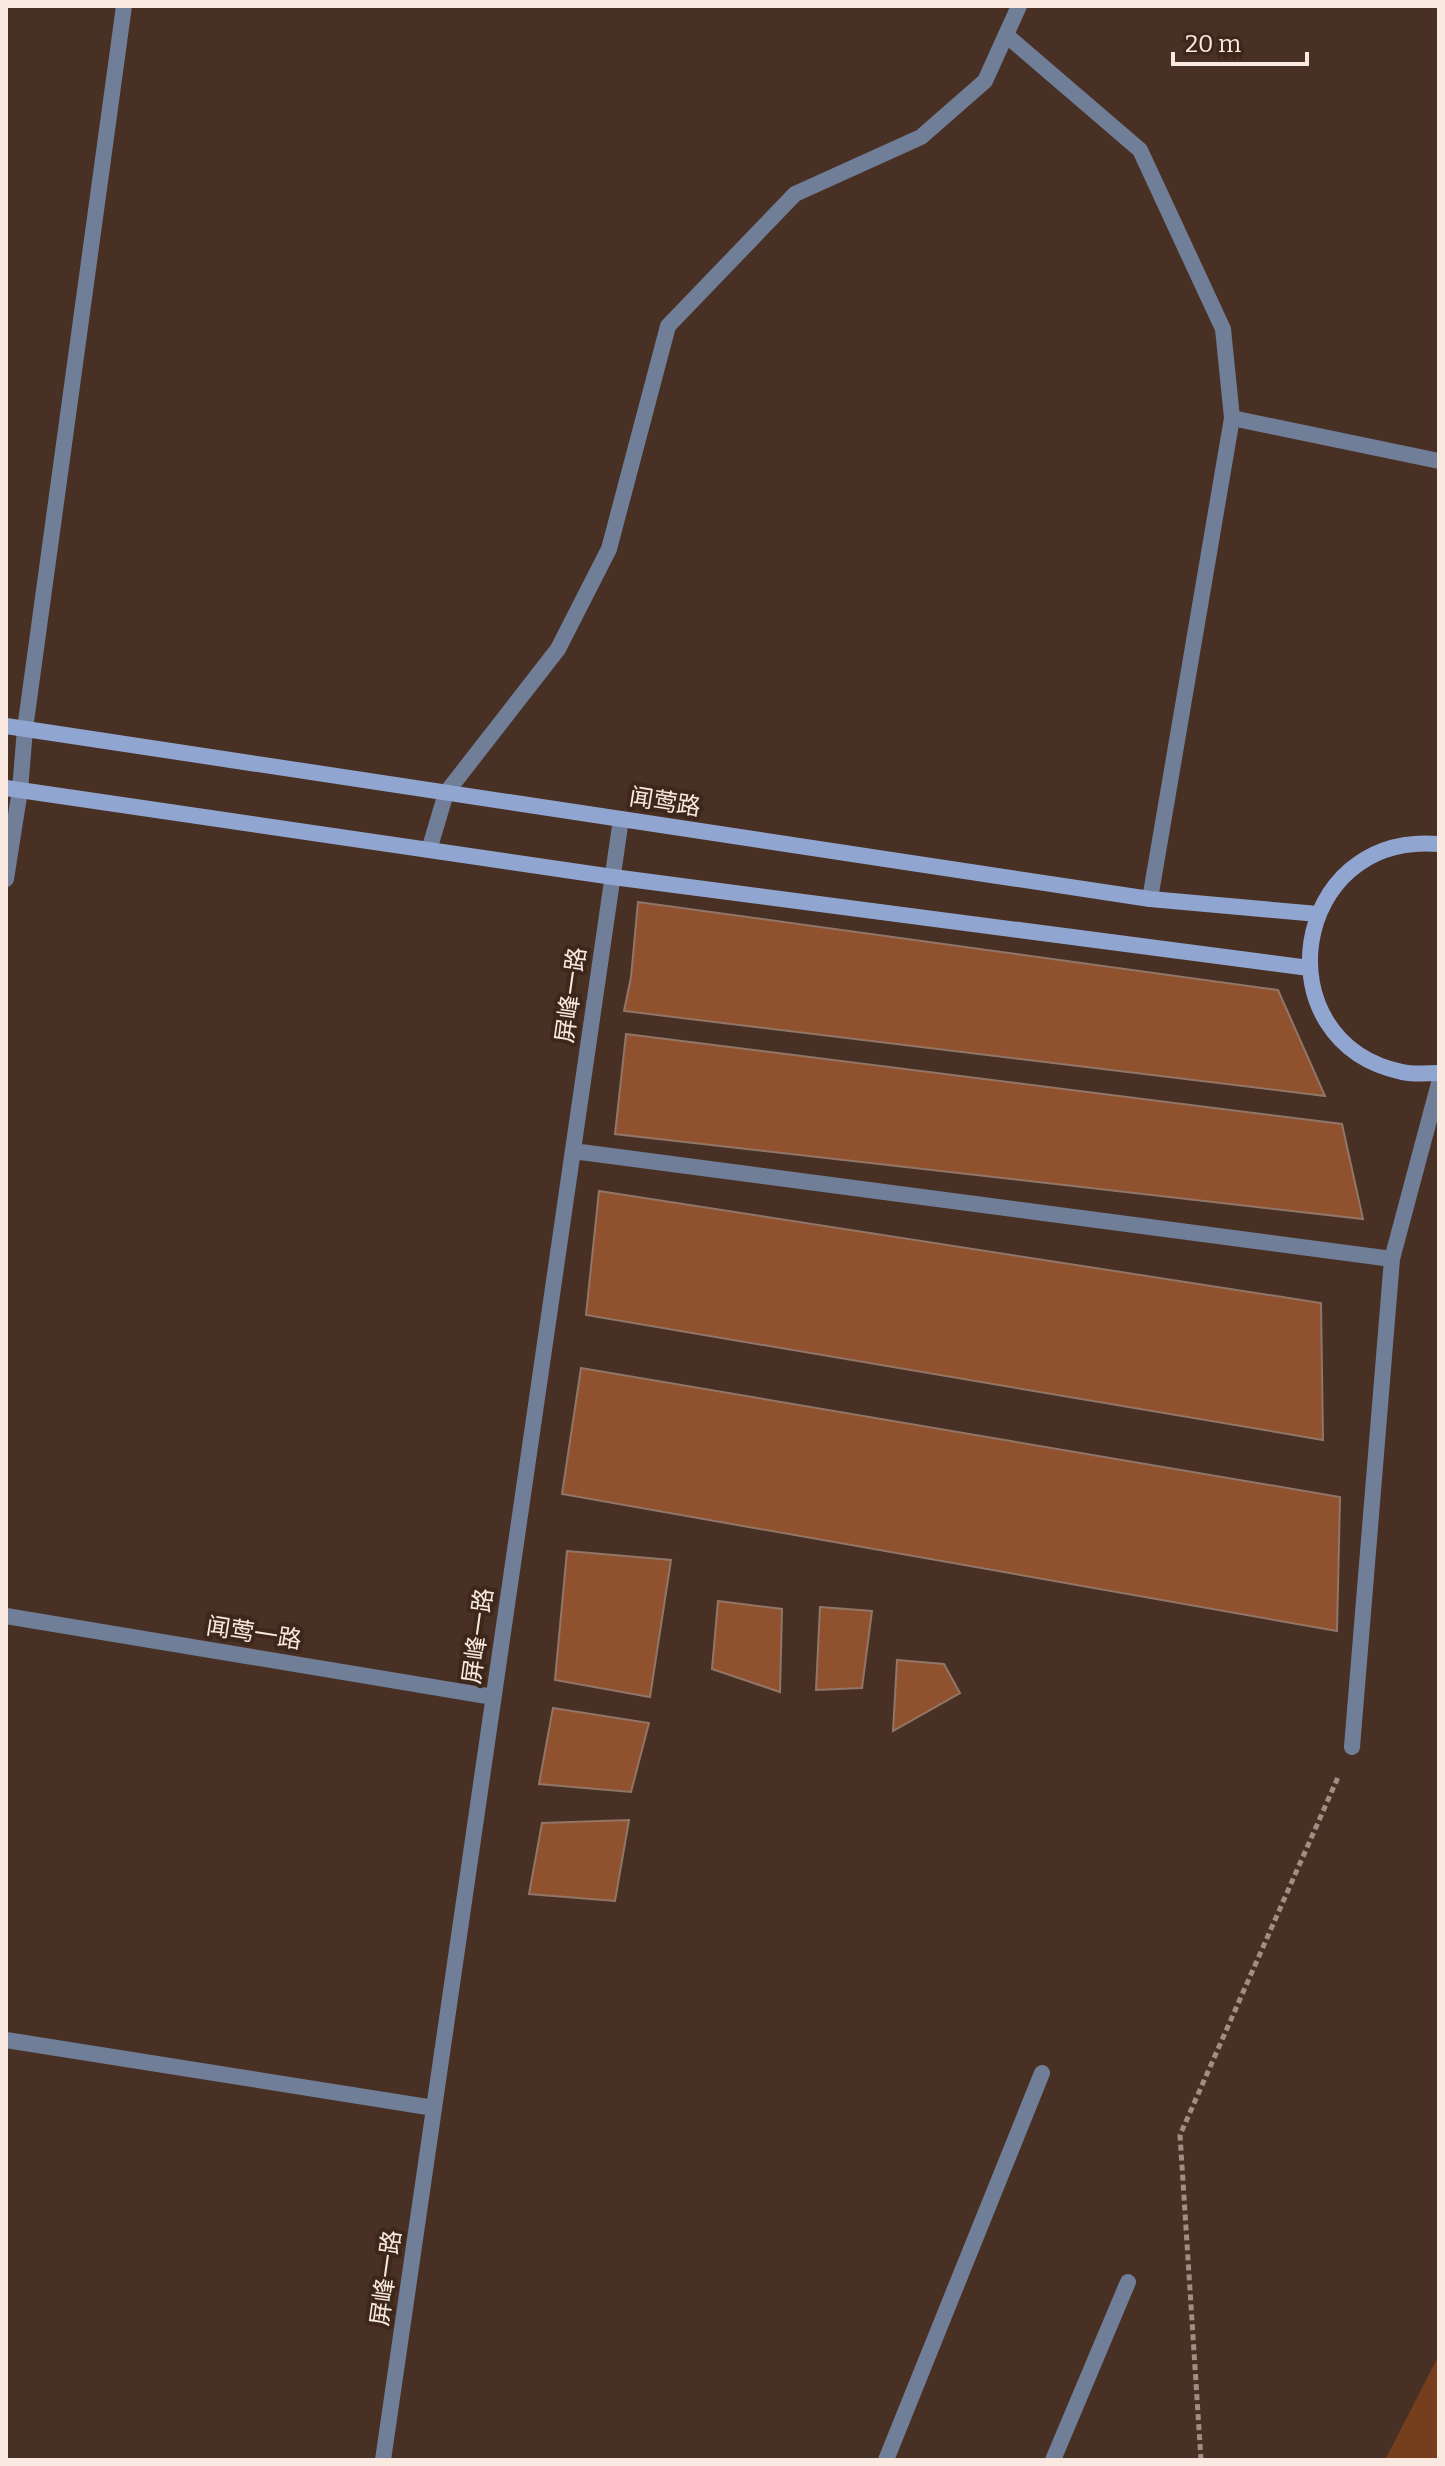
<svg xmlns="http://www.w3.org/2000/svg" width="1445" height="2466" font-family="Bitter,'Noto Sans SC',serif">
	<style>
		.green { fill: #753e1c }
		.building { fill: #90522e; stroke: #917668; stroke-width: 2 }
		.lines { fill: none; stroke-linecap: round; stroke-linejoin: round }
		.path { stroke: #a18d83; stroke-width: 5; stroke-dasharray: 6 4; stroke-linecap: butt }
		.lane { stroke: #707e98; stroke-width: 16 }
		.street { stroke: #707e98; stroke-width: 16 }
		.secondary { stroke: #90a6d0; stroke-width: 16 }
		.labels { text-anchor: middle; dominant-baseline: central; stroke-width: 8; stroke-linejoin: round; paint-order: stroke }
		.street-label { font-size: 24px; fill: #f9e9e1; stroke: #3d271a }
	</style>
	<rect width="100%" height="100%" fill="#483124"/>
	<path class="green" d="M1439,2355v105h-54z"/>
	<path class="building" d="M638,902l640,88 47,106 -701,-85 7,-34z
		M626,1034l716,90 21,95 -748,-85z
		M599,1191l722,112 2,137 -737,-125z
		M581,1368l759,129 -3,134 -775,-137z
		M567,1551l104,9 -21,137 -95,-17z
		M718,1601l64,8 -2,83 -68,-23z
		M820,1607l52,4 -10,77 -46,2z
		M897,1660l47,4 16,29 -67,38z
		M553,1708l96,15 -18,69 -92,-8z
		M629,1820l-14,81 -86,-7 13,-71z"/>
	<g class="lines">
		<path class="path" d="M1201,2460l-21,-325 159,-360"/>
		<path class="lane" d="M1006,35l134,115 83,179 9,89
			M1150,899l82,-481 207,43"/>
		<path class="street" d="M429,850l17,-57 112,-144 51,-100 59,-223 127,-132 126,-57 64,-56 34,-75
			M6,879l14,-89 5,-61 99,-723
			M573,1151l819,108
			M6,1616l487,81
			M1352,1747l40,-488 47,-176
			M6,2040l428,68
			M383,2460l238,-1641
			M886,2460l156,-387
			M1053,2460l75,-178"/>
		<path class="secondary" d="M6,726l1144,173 168,15
			M6,788l607,89 696,91
			M1439,844c-149,-13 -179,198 -37,228 12,3 25,1 37,1"/>
	</g>
	<g class="labels">
		<g class="street-label">
			<text transform="translate(665 802) rotate(9)">闻莺路</text>
			<text transform="translate(571 995) rotate(-82)">屏峰一路</text>
			<text transform="translate(254 1633) rotate(9)">闻莺一路</text>
			<text transform="translate(478 1636) rotate(-82)">屏峰一路</text>
			<text transform="translate(386 2278) rotate(-82)">屏峰一路</text>
		</g>
	</g>
	<rect width="1445" height="2466" fill="none" stroke="#f9e9e1" stroke-width="16"/>
	<path d="M1173 52v12h134v-12" fill="none" stroke="#f9e9e1" stroke-width="4"/>
	<text x="1185" y="52" font-size="24" fill="#f9e9e1" stroke="#3d271a" stroke-width="6" paint-order="stroke">20 m</text>
</svg>
